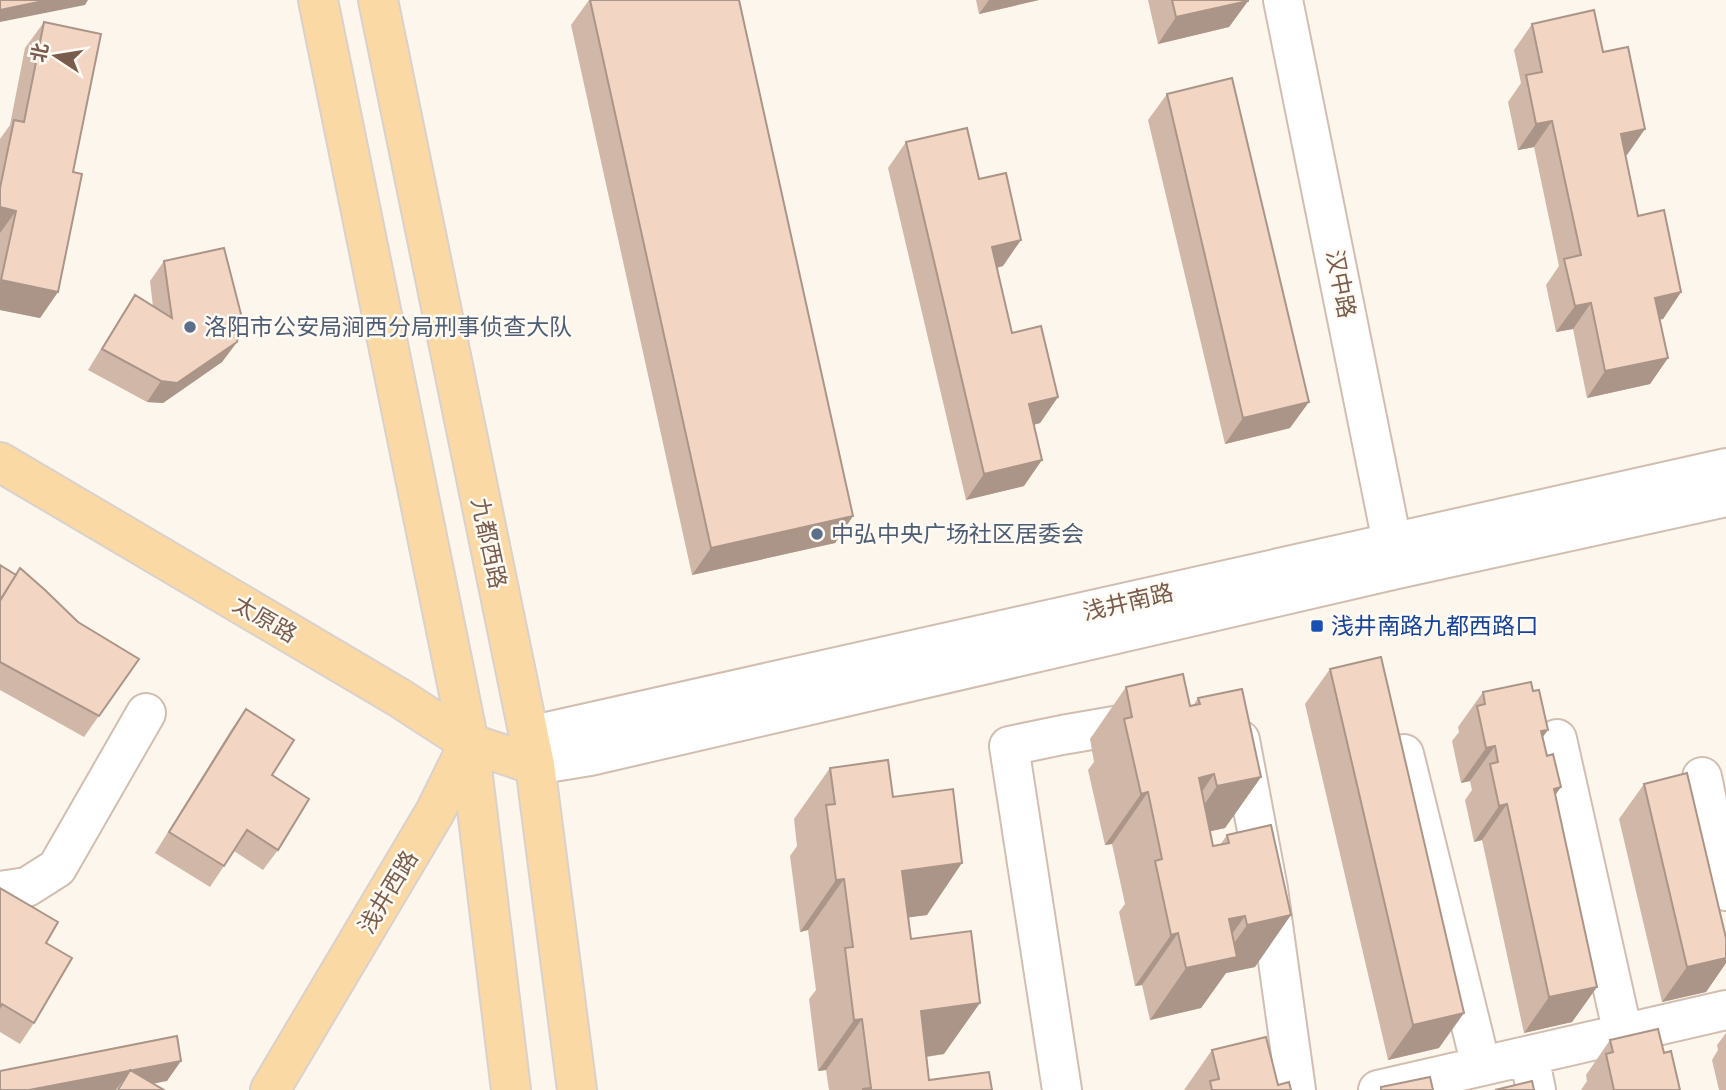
<svg xmlns="http://www.w3.org/2000/svg" width="1726" height="1090" font-family="'Fira Sans Condensed','Noto Sans SC',sans-serif">
	<style>
		.lines { fill: none; stroke-linecap: round; stroke-linejoin: round }
		.minor-casing { stroke: #d1beb0; stroke-width: 42 }
		.major-casing { stroke: #dad1cd; stroke-width: 42 }
		.minor { stroke: #fff; stroke-width: 38 }
		.major { stroke: #fbd9a5; stroke-width: 38 }
		.wall { fill: #d1b7a8 }
		.shaded-wall { fill: #aa9588 }
		.building { fill: #f3d5c3; stroke: #aa9588; stroke-width: 2 }
		.service-dot { fill: #5c6f8a; stroke: #fffaf3; stroke-width: 2.5 }
		.transit-dot { fill: #1a4fb4; stroke: #fffaf3; stroke-width: 2.5 }
		.labels { text-anchor: middle; dominant-baseline: central; stroke-width: 5; stroke-linejoin: round; paint-order: stroke }
		.street-label { font-size: 23px; fill: #7a5c4d; stroke: #fffaf3 }
		.service-label { font-size: 23px; fill: #4e5e75; stroke: #fffaf3; text-anchor: start }
		.transit-label { font-size: 23px; fill: #164399; stroke: #fffaf3; text-anchor: start }
	</style>
	<rect width="100%" height="100%" fill="#fdf6ec"/>
	<g class="lines">
		<g class="minor-casing">
			<path id="minor" d="M1283,0l114,567
				M529,736l1197,-268
				M1557,739l66,295
				M1240,740l28,149 28,201
				M1404,754l77,312
				M535,765l55,-9 807,-187 329,-72
				M1702,777l24,114
				M0,891l27,-4 30,-19 89,-155
				M1529,1056l7,34
				M1062,1090l-53,-344 53,-11 87,-15
				M1378,1090l348,-80"/>
		</g>
		<g class="major-casing">
			<path id="major" d="M318,0l151,743 42,347
				M378,0l151,736 6,29 42,325
				M0,462l398,235 71,46 66,22
				M270,1090l165,-278 34,-69"/>
		</g>
		<use href="#minor" class="minor"/>
		<use href="#major" class="major"/>
	</g>
	<path class="wall" d="M589,0h150l114,516 -18,27 -143,32 -121,-550z
		M976,0h63l-60,14z
		M1148,0h100v1l-19,26 -71,17z
		M44,22l29,150 -15,120 -18,26 -40,-8v-171l10,-14 15,-77z
		M1532,24l95,131 -2,1 13,60 43,76 -18,27h-3l8,39 -18,26 -63,14 -14,-69 -17,3 -10,-47 13,-19 -25,-119 -16,3 -10,-48 13,-19 -7,-33z
		M1167,94l123,334 -65,16 -77,-324z
		M906,142l73,37 24,87 -6,2 15,65 46,64 -18,26 -6,2 -10,61 -58,14 -78,-332z
		M164,261l73,81 -15,20 -59,41 -16,-1 -59,-32 33,-54 14,-21 18,12 -3,-26z
		M0,565l78,57 61,37 -55,78 -84,-47z
		M1330,669l109,379 -51,12 -83,-356z
		M1126,687l64,19h3l5,-8 63,79 -36,51 -15,3 3,15 7,-1 7,-10 44,-10 -16,142 -29,6 -25,35 -51,12 -8,-35 -7,1 -16,-74 6,-8 -13,-60 -7,1 -17,-75 6,-8 -4,-23z
		M1483,692l59,45 55,250 -25,35 -48,11 -42,-193 -8,2 -9,-42 7,-10 -2,-9 -9,2 -9,-42 7,-9 -1,-5z
		M246,709l26,66 6,75 -15,20 -29,-19 -24,36 -55,-34 76,-123z
		M830,768l63,29 34,118 -18,2 2,22 33,115 -17,3 2,23 63,10h-163l-3,-20 -8,1 -9,-72 7,-9 -8,-60 -8,2 -10,-76 7,-10 -3,-27z
		M1644,784l82,154v25l-20,29 -44,10 -43,-183z
		M0,888l46,55 -12,80 -14,21 -20,-12z
		M1726,1033v57h-7l-7,-30 6,-10 -1,-5z
		M1610,1040l54,13 16,37h-99l6,-9 -1,-6z
		M1212,1050l66,35 13,5h-107z"/>
	<path class="shaded-wall" d="M48,0h40l-3,5 -85,17v-12z
		M989,0h50l-60,14z
		M1248,1l-19,26 -71,17 18,-27z
		M1552,121l-18,26 -16,3 18,-26z
		M1645,129l-18,26 -24,6 18,-27z
		M0,207l16,4 -16,22z
		M1021,240l-18,26 -29,7 18,-26z
		M1,280l57,12 -18,26 -40,-8v-28z
		M1681,292l-18,27 -26,5 18,-26z
		M1591,303l-18,26 -17,3 19,-26z
		M237,342l-15,20 -59,41 -16,-1 14,-21z
		M1668,358l-18,26 -63,14 18,-27z
		M1058,397l-18,26 -29,7 18,-26z
		M1309,402l-19,26 -65,16 18,-26z
		M1042,460l-18,26 -58,14 18,-26z
		M853,516l-18,27 -143,32 19,-27z
		M1548,730l-25,35 18,-34z
		M1495,746l-25,35 -9,2 25,-35z
		M1214,774l-35,52 20,-48z
		M1261,777l-36,51 -44,10 36,-52z
		M1561,787l-25,36 18,-34z
		M1148,792l-36,52 -7,1 36,-51z
		M1507,804l-25,36 -8,2 25,-36z
		M962,863l-35,52 -60,8 35,-52z
		M844,879l-36,51 -8,2 36,-52z
		M1291,915l-36,52 -29,6 -25,35 -51,12 36,-52 43,-49 16,-3 -33,46 10,-2 25,-35z
		M1178,933l-36,52 -7,1 36,-51z
		M1726,958v5l-20,29 -44,10 25,-35z
		M1597,987l-25,35 -48,11 25,-36z
		M980,1003l-36,51 -59,8 36,-51z
		M1464,1013l-25,35 -51,12 25,-35z
		M862,1019l-36,51 -8,1 36,-51z
		M181,1061l-14,20 -46,9 9,-19z
		M130,1071l-14,19h-87z"/>
	<path class="building" d="M0,0h48l-48,10z
		M590,0h149l114,516 -142,32z
		M1172,0h76v1l-72,16z
		M1594,10l9,42 25,-5 17,82 -24,5 17,82 26,-6 17,82 -26,6 13,60 -63,13 -14,-68 -16,3 -11,-47 17,-4 -29,-134 -16,3 -10,-49 16,-3 -10,-48z
		M44,22l57,12 -28,138 9,2 -24,118 -57,-12 15,-69 -16,-4v-19l14,-68 10,2z
		M1232,78l77,324 -66,16 -76,-324z
		M967,128l12,51 27,-6 15,67 -29,7 20,86 29,-7 17,71 -29,7 13,56 -58,14 -78,-332z
		M224,248l18,70 -5,24 -60,41 -16,-2 -59,-32 33,-54 37,23 -8,-57z
		M0,565l16,10 -16,25z
		M20,568l25,22 33,32 61,37 -40,57 -99,-54v-61z
		M1381,657l83,356 -51,12 -83,-356z
		M1183,674l7,32 10,-2 -2,-6 44,-9 19,88 -44,9 -3,-12 -15,4 14,68 16,-3 -2,-8 44,-10 20,90 -44,10 -2,-9 -16,3 8,38 -51,11 -8,-35 -7,2 -16,-74 7,-2 -14,-67 -7,2 -17,-75 8,-2 -6,-30z
		M1531,682l2,9 6,-1 9,40 -7,1 6,25 6,-2 8,33 -7,2 43,198 -48,10 -42,-193 -8,2 -9,-42 8,-2 -3,-16 -9,2 -9,-42 8,-2 -2,-12z
		M246,709l48,31 -22,35 37,24 -31,51 -31,-20 -23,36 -55,-34z
		M888,760l5,37 60,-8 9,74 -60,8 9,68 60,-8 9,72 -59,8 8,69 60,-8 3,18h-129v-1l8,-1 -9,-69 -8,1 -9,-72 8,-1 -9,-68 -8,1 -10,-75 9,-1 -5,-36z
		M1687,773l39,165v20l-39,9 -43,-183z
		M0,888l58,34 -12,21 26,15 -38,65 -32,-19 -2,3z
		M1658,1029l6,24 7,-2 9,39h-66l-8,-36 7,-2 -3,-12z
		M177,1036l4,25 -152,29h-29v-19z
		M1266,1037l12,48 11,-3 2,8h-79l-2,-9 9,-2 -7,-29z
		M130,1070l34,20h-46z
		M1430,1077l3,13h-52v-3z
		M1532,1081l2,9h-39z"/>
	<g class="service-dot">
		<circle cx="190" cy="327" r="7"/>
		<circle cx="817" cy="534" r="7"/>
	</g>
	<rect class="transit-dot" x="1310" y="619" width="14" height="14" rx="3.5"/>
	<g class="labels">
		<g class="street-label">
			<text transform="translate(1341 284) rotate(79)">汉中路</text>
			<text transform="translate(489 543) rotate(78)">九都西路</text>
			<text transform="translate(1128 602) rotate(-13)">浅井南路</text>
			<text transform="translate(265 619) rotate(30)">太原路</text>
			<text transform="translate(388 892) rotate(-59)">浅井西路</text>
		</g>
		<g class="service-label">
			<text x="204" y="327">洛阳市公安局涧西分局刑事侦查大队</text>
			<text x="831" y="534">中弘中央广场社区居委会</text>
		</g>
		<g class="transit-label">
			<text x="1331" y="626">浅井南路九都西路口</text>
		</g>
	</g>
	<g transform="translate(56 56) rotate(282)" stroke="#fffaf3" stroke-width="5" paint-order="stroke">
	<path d="M0-5L12 26L0 18L-12 26Z" fill="#7a5c4d"/>
	<text y="-10" font-size="19" font-weight="bold" text-anchor="middle" fill="#7a5c4d">北</text>
	</g>
</svg>
